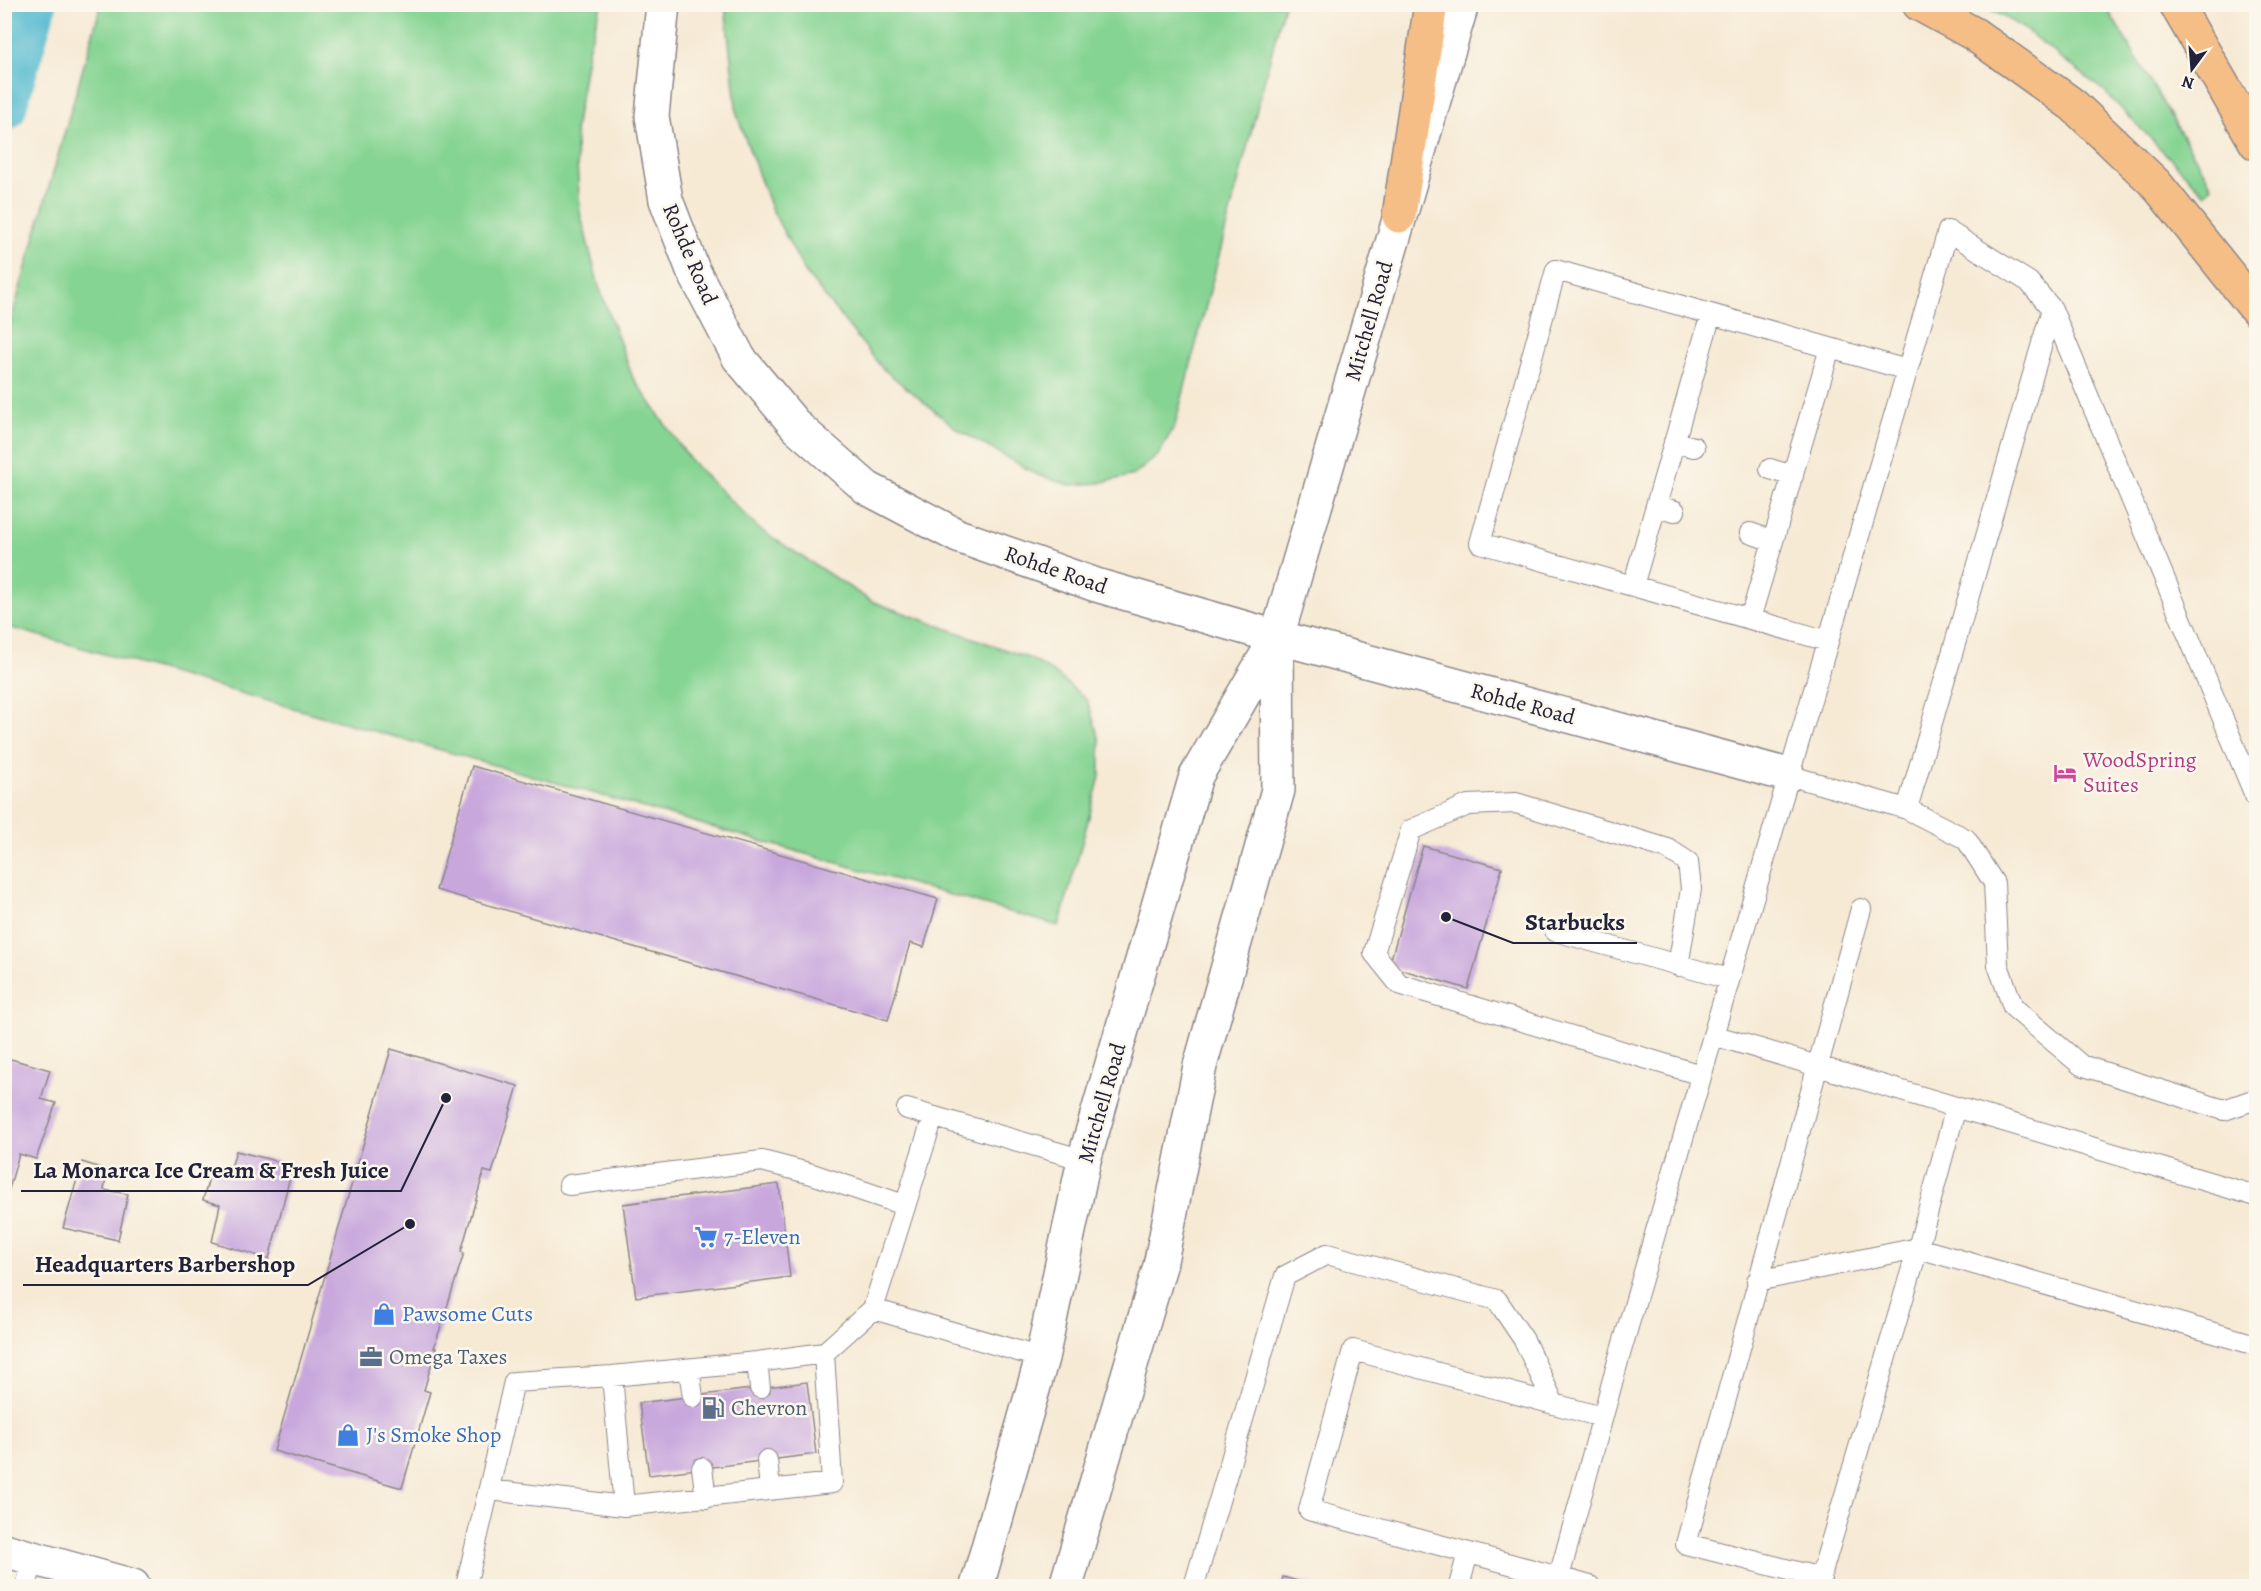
<svg xmlns="http://www.w3.org/2000/svg" width="2261" height="1591" font-family="Alegreya,serif">
	<style>
		.green { fill: #86d493; stroke: #547b67; stroke-width: 1.5 }
		.lines { fill: none; stroke-linecap: round; stroke-linejoin: round }
		.canal { stroke: #52bad0; stroke-width: 44 }
		.building { fill: #c8a7dd }
		.service-casing { stroke: #8c8688; stroke-width: 22 }
		.minor-casing { stroke: #8c8688; stroke-width: 36 }
		.tertiary-casing { stroke: #8c8688; stroke-width: 36 }
		.motorway-casing { stroke: #8c8688; stroke-width: 36 }
		.service { stroke: #fff; stroke-width: 20 }
		.minor { stroke: #fff; stroke-width: 33 }
		.tertiary { stroke: #fff; stroke-width: 33 }
		.motorway { stroke: #f6be87; stroke-width: 33 }
		.labels { text-anchor: middle; dominant-baseline: central; stroke-width: 5; stroke-linejoin: round; paint-order: stroke }
		.street-label { font-size: 22px; fill: #22223b; stroke: #fbf7ec }
		.hotel-label { font-size: 22px; fill: #b23c85; stroke: #fbf7ec; text-anchor: start }
		.shop-label { font-size: 22px; fill: #366cbe; stroke: #fbf7ec; text-anchor: start }
		.service-label { font-size: 22px; fill: #4e5e75; stroke: #fbf7ec; text-anchor: start }
		.leader { fill: none; stroke: #22223b; stroke-width: 2 }
		.callout-dot { fill: #22223b; stroke: #fbf7ec; stroke-width: 2 }
		.callout-label { font-size: 24px; text-anchor: middle; font-weight: bold; fill: #22223b; stroke: #fbf7ec; stroke-width: 5; stroke-linejoin: round; paint-order: stroke }
	</style>
	<rect width="100%" height="100%" fill="#fbf7ec"/>
	<filter id="ink" filterUnits="userSpaceOnUse"><feTurbulence type="fractalNoise" baseFrequency=".0167" numOctaves="2"/><feDisplacementMap in="SourceGraphic" scale="12" xChannelSelector="R" yChannelSelector="G"/><feConvolveMatrix kernelMatrix="1 2 1 2 8 2 1 2 1" color-interpolation-filters="sRGB"/></filter>
	<filter id="wash" filterUnits="userSpaceOnUse"><feTurbulence type="fractalNoise" baseFrequency=".008" numOctaves="4" result="noise"/><feDisplacementMap in="SourceGraphic" scale="24" xChannelSelector="R" yChannelSelector="G"/><feGaussianBlur stdDeviation="1.35" result="paint"/><feColorMatrix in="noise" values="0 0 0 0 0 0 0 0 0 0 0 0 0 0 0 0 0 1.4 0 .05"/><feComposite in="paint" operator="in"/></filter>
	<g filter="url(#wash)">
		<rect width="100%" height="100%" fill="#f6ead5"/>
		<path class="green" d="M101,5h500l-13,45 -13,80 5,83 19,74 34,91 57,82 69,69 112,72 160,58 25,15 31,26 13,40v37l-41,149 -1054,-300v-285z
			M725,5h559l-109,420 -17,30 -24,20 -35,8 -29,2 -32,-10 -80,-45 -76,-62 -77,-96 -35,-66 -33,-91z
			M1983,5h122l107,181 -7,8 -101,-103 -81,-63z"/>
		<g class="lines">
			<path class="canal" d="M4,109l31,-105"/>
		</g>
		<g id="blocks">
			<path class="building" d="M472,766l466,133 -14,48 -14,-4 -22,77 -452,-130z
				M1423,846l79,22 -34,121 -79,-23z
				M391,1049l127,37 -26,87 -8,-2 -23,81 3,1 -30,95h2l-12,42 6,2 -28,96 -128,-37z
				M7,1058l43,12 -9,29 15,4 -20,56 -17,-5 -14,49 -1,-138z
				M236,1151l57,14 -24,94 -57,-17 8,-37 -17,-5 9,-34 18,5z
				M82,1162l25,8 -3,20 24,4 -10,46 -55,-12z
				M779,1184l11,93 -154,20 -13,-93z
				M807,1382l9,72 -167,21 -10,-72z
				M1283,1577l32,9h-34z"/>
		</g>
	</g>
	<g filter="url(#ink)">
		<use href="#blocks" fill-opacity="0" stroke="#8c8688" stroke-width="1.5"/>
		<g class="lines">
			<g class="service-casing">
				<path id="service" d="M1674,442l20,5
					M1770,469l23,7
					M1656,506l19,5
					M1750,533l23,8
					M1633,586l78,-272
					M1750,619l80,-271
					M1828,641l-348,-98 76,-273 351,100
					M1788,775l119,34 59,30 28,44 4,82 15,42 68,58 143,45 32,-11
					M1907,809l145,-500
					M1555,931l174,48
					M1678,966l13,-77 -3,-27 -20,-13 -152,-46 -48,2 -57,25 -37,123 25,31 302,91
					M1713,1035l543,161
					M907,1109l177,51
					M569,1185l193,-24 50,13 92,31
					M1757,1281l161,-33 338,97
					M873,1309l60,-192
					M757,1362l3,26
					M689,1369l4,28
					M612,1376l12,130 208,-23 -8,-130
					M767,1460l3,29
					M702,1468l4,30
					M490,1490l134,16
					M1559,1577l-250,-67 44,-160 249,67
					M1821,1578l-135,-34 175,-635
					M26,1586l8,-28
					M466,1586l48,-204 98,-6 145,-14 67,-9 49,-44 169,49
					M1194,1586l91,-310 42,-22 170,46 27,40 30,64
					M1459,1586l9,-33
					M1590,1586l-31,-9 59,-216 330,-1130 81,51 23,27 204,489
					M1818,1586l100,-338 38,-141"/>
			</g>
			<g class="minor-casing">
				<path id="minor" d="M1277,637l511,138"/>
			</g>
			<g class="tertiary-casing">
				<path id="tertiary" d="M663,4l-11,112 14,84 27,70 46,88 58,69 70,61 91,48 138,49 181,52
					M4,1550l129,36
					M977,1586l65,-228 42,-198 112,-384 81,-139 185,-633
					M1066,1586l94,-320 40,-200 78,-276 -1,-151"/>
			</g>
			<g class="motorway-casing">
				<path id="motorway" d="M1919,4l55,30 99,71 83,79 100,125
					M2176,4l80,139
					M1399,216l32,-212"/>
			</g>
			<use href="#service" class="service"/>
			<use href="#minor" class="minor"/>
			<use href="#tertiary" class="tertiary"/>
			<use href="#motorway" class="motorway"/>
		</g>
	</g>
	<defs>
		<g id="hotel-bare" transform="scale(1.8)"><path d="M-6-4.5h1.5V1H6V5H4.5V3h-9V5H-6ZM-4 0a1.8 1.8 0 1 1 3.6 0ZM.5 0V-2.5h3Q6-2.5 6 0Z" fill="#d1479c" stroke="#fbf7ec" stroke-width="2.5" paint-order="stroke"/></g>
		<g id="supermarket-bare" transform="scale(1.8)"><path d="M-6-5.5h2.5l.6 2H6L4.5 2H-2.5L-4.4-4H-6ZM-1.5 3.2a1.3 1.3 0 1 0 .1 0ZM3 3.2a1.3 1.3 0 1 0 .1 0Z" fill="#3f7fe0" stroke="#fbf7ec" stroke-width="2.5" paint-order="stroke"/></g>
		<g id="shop-bare" transform="scale(1.8)"><path d="M-5-2.5h2.3a2.7 3.5 0 0 1 5.4 0H5L5.5 6h-11ZM-1.5-2.5h3a1.5 2.3 0 0 0-3 0Z" fill="#3f7fe0" stroke="#fbf7ec" stroke-width="2.5" paint-order="stroke"/></g>
		<g id="office-bare" transform="scale(1.8)"><path d="M-6-3h4V-5.5h4V-3h4V5H-6ZM-1-4.5V-3h2v-1.5ZM-6 0V1H6V0Z" fill="#5c6f8a" stroke="#fbf7ec" stroke-width="2.5" paint-order="stroke"/></g>
		<g id="fuel-bare" transform="scale(1.8)"><path d="M-5.5-6h7V0h2V4h1.3V-2.5L3-4.5l.8-.8L6-3V5H2.5V1h-1V6h-7ZM-4.2-4.7v3.2H.2V-4.7Z" fill="#5c6f8a" stroke="#fbf7ec" stroke-width="2.5" paint-order="stroke"/></g>
	</defs>
	<g fill-rule="evenodd">
		<use href="#hotel-bare" x="2065" y="773"/>
		<use href="#supermarket-bare" x="706" y="1237"/>
		<use href="#shop-bare" x="384" y="1314"/>
		<use href="#office-bare" x="371" y="1357"/>
		<use href="#fuel-bare" x="713" y="1408"/>
		<use href="#shop-bare" x="348" y="1435"/>
	</g>
	<g class="labels">
		<g class="street-label">
			<text transform="translate(690 254) rotate(67)">Rohde Road</text>
			<text transform="translate(1369 321) rotate(-74)">Mitchell Road</text>
			<text transform="translate(1056 570) rotate(19)">Rohde Road</text>
			<text transform="translate(1523 704) rotate(15)">Rohde Road</text>
			<text transform="translate(1102 1103) rotate(-74)">Mitchell Road</text>
		</g>
		<g class="hotel-label">
			<text x="2083" y="760">WoodSpring<tspan x="2083" dy="25">Suites</tspan></text>
		</g>
		<g class="shop-label">
			<text x="724" y="1237">7-Eleven</text>
			<text x="402" y="1314">Pawsome Cuts</text>
			<text x="366" y="1435">J's Smoke Shop</text>
		</g>
		<g class="service-label">
			<text x="389" y="1357">Omega Taxes</text>
			<text x="731" y="1408">Chevron</text>
		</g>
	</g>
	<path class="leader" d="M1446 917L1513 943H1637M446 1098L401 1191H21M410 1224L308 1285H23"/>
	<g class="callout-dot">
		<circle cx="1446" cy="917" r="6"/>
		<circle cx="446" cy="1098" r="6"/>
		<circle cx="410" cy="1224" r="6"/>
	</g>
	<g class="callout-label">
		<text x="1575" y="930">Starbucks</text>
		<text x="211" y="1178">La Monarca Ice Cream &amp; Fresh Juice</text>
		<text x="165" y="1272">Headquarters Barbershop</text>
	</g>
	<rect width="2261" height="1591" fill="none" stroke="#fbf7ec" stroke-width="24"/>
	<g transform="translate(2192 69) rotate(196)" stroke="#fbf7ec" stroke-width="4.5" paint-order="stroke">
	<path d="M0-4.5L10 22L0 15L-10 22Z" fill="#22223b"/>
	<text y="-9" font-size="16" font-weight="bold" text-anchor="middle" fill="#22223b">N</text>
	</g>
</svg>
